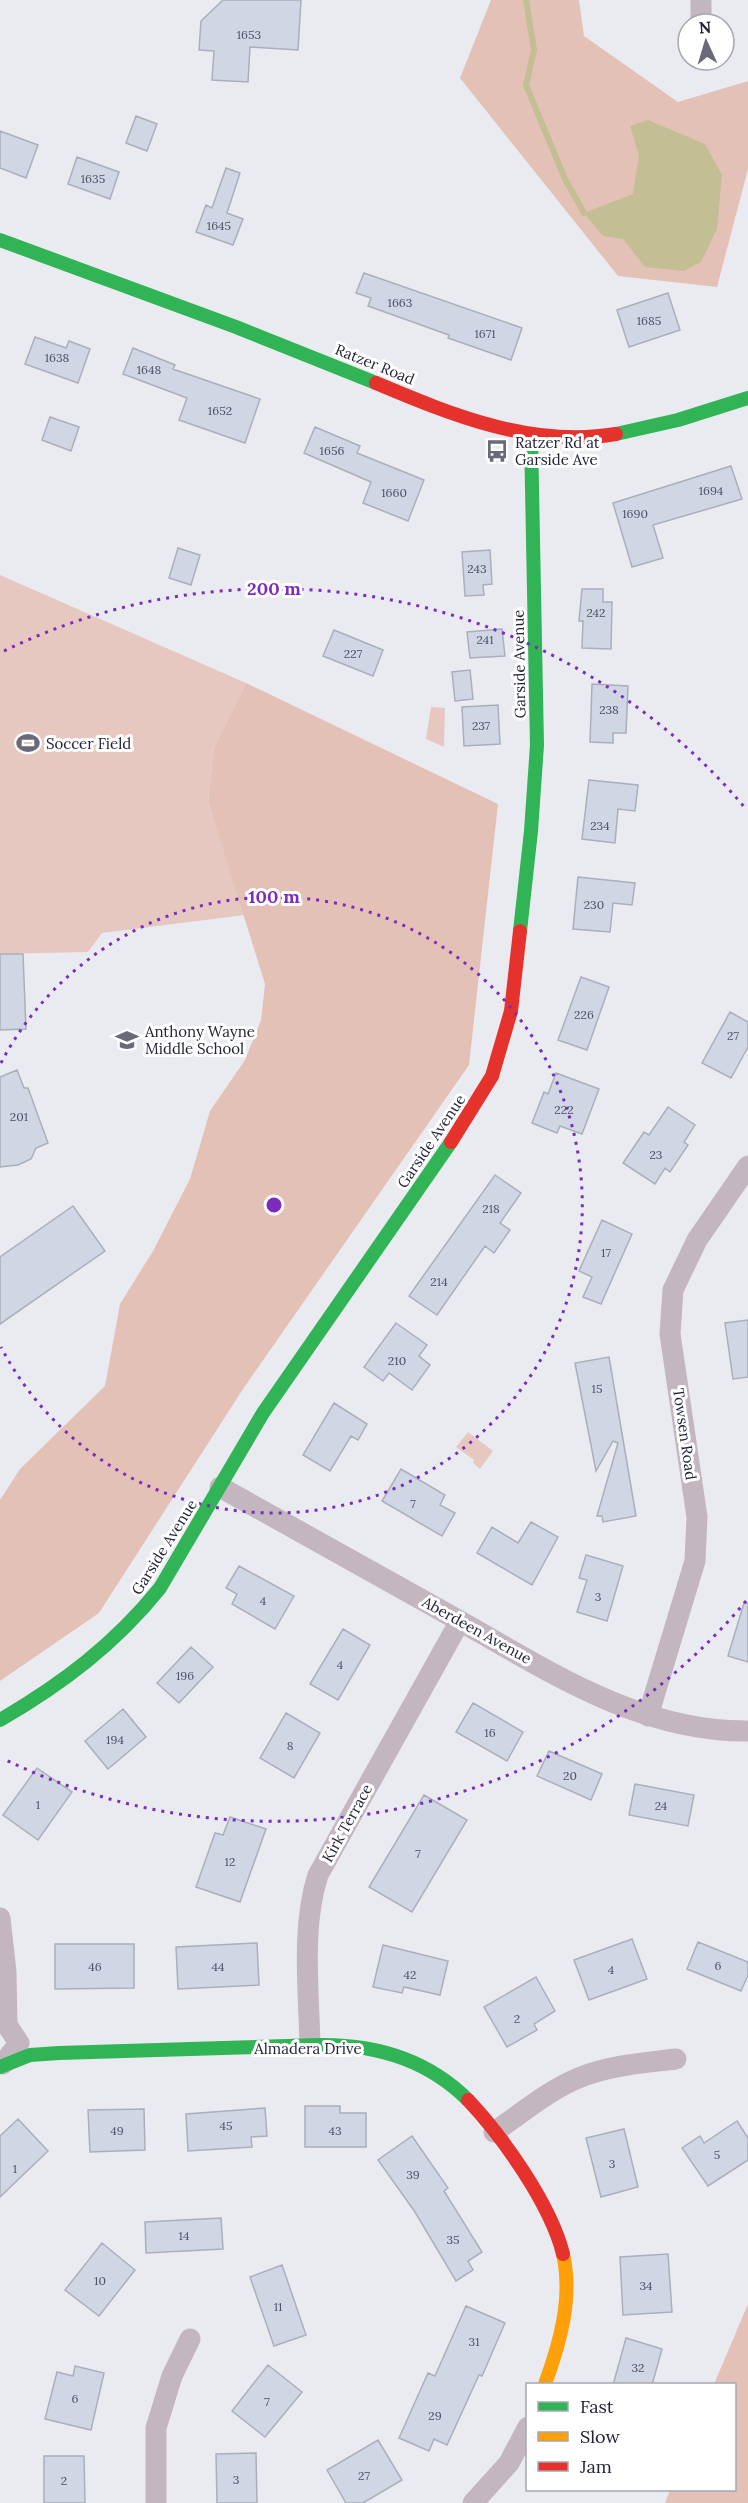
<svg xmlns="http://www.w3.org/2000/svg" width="748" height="2503" font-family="Lora,serif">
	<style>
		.green { fill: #e6c8c0 }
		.forest { fill: #e4c1b7 }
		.water { fill: #c4be94 }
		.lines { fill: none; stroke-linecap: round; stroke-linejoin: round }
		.stream { stroke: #c4be94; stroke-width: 6 }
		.building { fill: #d0d6e3; stroke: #aaafbb; stroke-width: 1.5 }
		.street { stroke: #c3b6bf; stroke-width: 21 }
		.fast { stroke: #30b455; stroke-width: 14 }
		.slow { stroke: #ff9f0a; stroke-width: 14 }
		.jam { stroke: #e5322d; stroke-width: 14 }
		.ring { fill: none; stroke: #7b2cbf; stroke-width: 3; stroke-dasharray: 3 6 }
		.labels { text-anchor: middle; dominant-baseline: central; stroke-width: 6; stroke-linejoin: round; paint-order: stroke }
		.number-label { font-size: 12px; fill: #4e5064 }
		.street-label { font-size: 15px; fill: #222339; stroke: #fff }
		.poi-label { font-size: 15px; fill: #222339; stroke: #fff; text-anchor: start }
		.centre { fill: #7b2cbf; stroke: #fff; stroke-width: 3 }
		.ring-label { font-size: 18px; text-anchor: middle; font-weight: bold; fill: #7b2cbf; stroke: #fff; stroke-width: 6; stroke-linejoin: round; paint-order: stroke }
	</style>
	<rect width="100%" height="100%" fill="#eaebf1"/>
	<path class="green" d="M0,575l246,108 -32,64 -6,54 37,114 -143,18 -14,19 -88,2z
		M431,707l14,1 -1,39 -18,-8z
		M468,1432l25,19 -13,18 -7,-6 1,-3 -18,-13z"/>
	<path class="forest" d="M491,0h88l5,36 94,66 70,-21v88l-31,118 -99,-11 -158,-198z
		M246,683l252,121 -29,261 -226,324 -144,224 -99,68v-181l20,-31 85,-83 15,-82 33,-53 37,-72 20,-68 35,-51 16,-40 4,-36 -57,-183 6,-54z
		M748,2304v199h-83l5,-13h64v-106h-20z"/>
	<path class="water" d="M648,120l57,24 17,31 -5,54 -16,33 -17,9 -39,-4 -22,-28 -20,-3 -19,-23 49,-19 6,-39 -9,-29z"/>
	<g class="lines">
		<path class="stream" d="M526,0l8,50 -8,35 39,94 19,34"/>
	</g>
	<path class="building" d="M223,0h78l-3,50 -48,-3 -2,35 -36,-2 2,-29 -15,-1 2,-29z
		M136,116l21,8 -10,27 -21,-8z
		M0,131l38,14 -12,33 -26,-10z
		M77,157l42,15 -9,27 -42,-15z
		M226,168l14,5 -13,40 16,6 -10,26 -37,-13 10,-27 6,3z
		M364,273l158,55 -11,32 -63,-22 1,-3 -81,-29 3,-8 -15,-5z
		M668,293l12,37 -51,17 -12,-37z
		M35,337l31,11 3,-7 21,8 -12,34 -53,-19z
		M133,348l42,17 -2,4 87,30 -15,44 -66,-23 8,-22 -64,-24z
		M50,417l29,10 -8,24 -29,-11z
		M315,427l45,19 -3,7 67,27 -16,41 -45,-18 8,-21 -67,-29z
		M731,466l11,33 -89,26 10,33 -31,9 -19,-64z
		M178,548l22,7 -9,30 -22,-7z
		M490,550l2,34 -9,1 1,10 -19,1 -3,-44z
		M582,589h21v13h9l-1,47 -29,-1 1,-27h-4z
		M502,629l3,27 -35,2 -3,-26z
		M334,630l49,20 -10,26 -50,-20z
		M470,670l3,29 -18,2 -3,-29z
		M592,684l36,2 -2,47h-13v10l-23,-1z
		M498,705l2,39 -36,2 -2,-39z
		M589,780l49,5 -3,26 -17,-2 -3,34 -33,-4z
		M578,877l57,6 -3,22 -19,-2 -3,29 -37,-3z
		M0,954h23l3,75 -26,1z
		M581,977l28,10 -22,63 -29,-10z
		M730,1012l18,10v25l-17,31 -29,-15z
		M17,1070l7,18h4l20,55 -12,5 -5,11 -13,6 -18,2v-90z
		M556,1073l43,16 -17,45 -22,-8 -3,7 -25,-10 12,-31 4,2z
		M668,1107l27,18 -11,17 4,3 -18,27 -5,-4 -10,16 -32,-21 21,-31 5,3z
		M495,1175l26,18 -21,30 10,7 -16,23 -9,-7 -48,69 -28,-19z
		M73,1206l32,45 -105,73v-67z
		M602,1220l30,14 -31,70 -18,-7 9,-20 -13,-6z
		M748,1320v57l-15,2 -8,-56z
		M396,1323l31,22 -8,11 11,9 -18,25 -23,-17 -6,8 -19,-14z
		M609,1357l27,159 -33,6 -1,-6h-5l21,-73 -5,-2 -17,30 -21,-108z
		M334,1403l33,21 -9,16 -7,-4 -21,35 -27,-16z
		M401,1469l44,26 -5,10 15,8 -13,23 -60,-35z
		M531,1522l27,15 -26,48 -55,-32 15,-26 26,16z
		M586,1555l37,11 -16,55 -30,-9 10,-32 -8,-2z
		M239,1566l55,30 -19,33 -43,-25 5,-10 -11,-6z
		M744,1603h4v59l-20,-6z
		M343,1629l27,16 -32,55 -28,-16z
		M191,1647l22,20 -34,36 -22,-20z
		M473,1703l50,29 -16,29 -51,-29z
		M123,1709l23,28 -38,32 -23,-28z
		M286,1713l34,20 -26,45 -34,-20z
		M549,1751l53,23 -11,26 -54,-24z
		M37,1768l35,24 -34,48 -35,-25z
		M635,1784l59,11 -6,31 -59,-11z
		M424,1795l43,25 -55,92 -43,-25z
		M230,1817l36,12 -26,73 -44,-15 19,-54 8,2z
		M632,1939l15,40 -58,21 -15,-40z
		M698,1942l50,20v13l-7,16 -54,-22z
		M257,1943l2,42 -81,4 -2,-42z
		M55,1944h79v44l-79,1z
		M383,1945l65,16 -8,34 -36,-8 -2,6 -29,-6z
		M536,1977l19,34 -21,13 3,6 -30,17 -23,-40z
		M305,2106h35v7h26v34h-61z
		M265,2108l2,28 -16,1 1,10 -64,4 -2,-37z
		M144,2109l1,41 -55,2 -2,-42z
		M18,2119l30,32 -48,46v-61z
		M737,2121l11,17v22l-40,26 -26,-38 18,-12 4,7z
		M624,2129l14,58 -37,10 -15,-59z
		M412,2136l36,52 -4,3 38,61 -14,9 5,9 -17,11 -41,-69 -37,-52z
		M221,2218l2,31 -77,4 -1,-31z
		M102,2243l33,27 -36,46 -34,-26z
		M668,2254l4,58 -49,3 -3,-58z
		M282,2265l24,70 -32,11 -24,-69z
		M466,2306l39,17 -23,53 -3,-1 -32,70 -13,-6 -5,12 -30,-13 29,-65 7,3z
		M626,2338l36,11 -10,36h-39z
		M268,2365l34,27 -37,45 -33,-26z
		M75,2366l29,7 -13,57 -46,-11 12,-47 16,4z
		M378,2440l24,40 -39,23h-17l-19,-33z
		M256,2453l1,50h-40l-1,-49z
		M44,2456h40l1,47h-41z"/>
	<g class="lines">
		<path class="street" d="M701,0v24
			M220,1487c77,43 154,86 231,129 93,52 186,116 297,115
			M648,1716l47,-155 2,-44 -27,-183 3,-44 24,-50 51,-74
			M0,1918l6,54 1,53 12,18 -16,21
			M310,2046c-1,-55 -9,-119 8,-171l142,-254
			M494,2132c28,-19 56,-43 87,-55 30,-12 63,-14 95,-18
			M156,2503v-75l16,-52 18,-37
			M473,2503l36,-40 19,-36"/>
		<path class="fast" d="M0,240l236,87 140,56
			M616,434l62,-14 70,-22
			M520,931l11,-100 6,-86 -6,-309
			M0,1720c62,-36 115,-76 160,-132l103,-175 188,-271
			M0,2067l30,-12 29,-2 259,-8c57,-1 109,14 150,55"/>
		<path class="slow" d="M545,2384c15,-41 28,-86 18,-130"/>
		<path class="jam" d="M376,383c76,32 156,65 240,51
			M451,1142l41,-66 19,-65 9,-80
			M468,2100c35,37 83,105 95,154"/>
	</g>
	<g class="ring">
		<path d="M1 1063A308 308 0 1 1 1 1347"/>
		<path d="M746 1601A616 616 0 0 1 4 1759M4 651A616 616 0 0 1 746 809"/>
	</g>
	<defs>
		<g id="bus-bare" transform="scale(1.8)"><path d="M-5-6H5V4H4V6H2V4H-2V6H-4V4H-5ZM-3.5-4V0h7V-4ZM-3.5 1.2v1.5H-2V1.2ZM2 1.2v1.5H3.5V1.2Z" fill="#686979" stroke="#fff" stroke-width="2.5" paint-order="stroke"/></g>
		<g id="stadium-bare" transform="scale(1.8)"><path d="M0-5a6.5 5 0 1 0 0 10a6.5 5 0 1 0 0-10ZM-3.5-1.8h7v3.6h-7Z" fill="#686979" stroke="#fff" stroke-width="2.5" paint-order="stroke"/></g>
		<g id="school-bare" transform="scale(1.8)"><path d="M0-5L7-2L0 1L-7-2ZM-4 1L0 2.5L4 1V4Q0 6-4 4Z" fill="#686979" stroke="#fff" stroke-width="2.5" paint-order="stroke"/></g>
	</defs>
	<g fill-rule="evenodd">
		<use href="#bus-bare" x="497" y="451"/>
		<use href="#stadium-bare" x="28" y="743"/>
		<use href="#school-bare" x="127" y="1040"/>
	</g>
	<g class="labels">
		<g class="number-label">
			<text x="249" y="34">1653</text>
			<text x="93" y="178">1635</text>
			<text x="219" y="225">1645</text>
			<text x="400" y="302">1663</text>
			<text x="649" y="320">1685</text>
			<text x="485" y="333">1671</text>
			<text x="57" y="357">1638</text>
			<text x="149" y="369">1648</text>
			<text x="220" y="410">1652</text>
			<text x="332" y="450">1656</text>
			<text x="711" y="490">1694</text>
			<text x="394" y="492">1660</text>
			<text x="635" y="513">1690</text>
			<text x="477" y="568">243</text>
			<text x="596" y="612">242</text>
			<text x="485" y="639">241</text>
			<text x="353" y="653">227</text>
			<text x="609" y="709">238</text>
			<text x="481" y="725">237</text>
			<text x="600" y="825">234</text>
			<text x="594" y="904">230</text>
			<text x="584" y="1014">226</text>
			<text x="733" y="1035">27</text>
			<text x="564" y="1109">222</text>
			<text x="19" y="1116">201</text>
			<text x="656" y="1154">23</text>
			<text x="491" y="1208">218</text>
			<text x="606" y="1252">17</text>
			<text x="439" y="1281">214</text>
			<text x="397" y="1360">210</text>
			<text x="597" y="1388">15</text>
			<text x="413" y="1503">7</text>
			<text x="598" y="1596">3</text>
			<text x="263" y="1600">4</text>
			<text x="340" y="1664">4</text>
			<text x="185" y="1675">196</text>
			<text x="490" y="1732">16</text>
			<text x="115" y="1739">194</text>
			<text x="290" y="1745">8</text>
			<text x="570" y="1775">20</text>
			<text x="38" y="1804">1</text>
			<text x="661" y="1805">24</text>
			<text x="418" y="1853">7</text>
			<text x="230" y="1861">12</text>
			<text x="718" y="1965">6</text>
			<text x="95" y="1966">46</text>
			<text x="218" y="1966">44</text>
			<text x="611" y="1969">4</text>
			<text x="410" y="1974">42</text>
			<text x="517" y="2018">2</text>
			<text x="226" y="2125">45</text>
			<text x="117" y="2130">49</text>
			<text x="335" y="2130">43</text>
			<text x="717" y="2154">5</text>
			<text x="612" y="2163">3</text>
			<text x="15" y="2168">1</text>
			<text x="413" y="2174">39</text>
			<text x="184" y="2235">14</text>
			<text x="453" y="2239">35</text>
			<text x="100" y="2280">10</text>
			<text x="646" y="2285">34</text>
			<text x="278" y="2306">11</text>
			<text x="474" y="2341">31</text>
			<text x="638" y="2367">32</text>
			<text x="75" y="2398">6</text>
			<text x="267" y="2401">7</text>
			<text x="435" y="2415">29</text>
			<text x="364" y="2475">27</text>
			<text x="236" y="2479">3</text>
			<text x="64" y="2480">2</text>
		</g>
		<g class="street-label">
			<text transform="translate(375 364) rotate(22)">Ratzer Road</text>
			<text transform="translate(519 664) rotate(-91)">Garside Avenue</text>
			<text transform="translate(431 1141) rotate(-56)">Garside Avenue</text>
			<text transform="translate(685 1434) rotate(82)">Towsen Road</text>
			<text transform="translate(164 1547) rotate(-58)">Garside Avenue</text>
			<text transform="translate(477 1630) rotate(29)">Aberdeen Avenue</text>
			<text transform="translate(347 1823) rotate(-61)">Kirk Terrace</text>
			<text x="308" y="2048">Almadera Drive</text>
		</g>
		<g class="poi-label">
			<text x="515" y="442">Ratzer Rd at<tspan x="515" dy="17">Garside Ave</tspan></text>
			<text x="46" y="743">Soccer Field</text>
			<text x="145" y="1031">Anthony Wayne<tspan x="145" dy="17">Middle School</tspan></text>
		</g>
	</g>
	<circle cx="274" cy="1205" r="9" class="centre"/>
	<g class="ring-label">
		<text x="274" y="595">200 m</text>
		<text x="274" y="903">100 m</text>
	</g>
	<rect x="526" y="2383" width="210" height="108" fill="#ffffff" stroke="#a7a7b0" stroke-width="1.5"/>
	<rect x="538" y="2402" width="30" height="9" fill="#30b455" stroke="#a7a7b0" stroke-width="1.5"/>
	<text x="580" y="2413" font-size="18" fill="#222339">Fast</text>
	<rect x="538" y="2432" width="30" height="9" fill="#ff9f0a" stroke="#a7a7b0" stroke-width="1.5"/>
	<text x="580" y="2443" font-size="18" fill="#222339">Slow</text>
	<rect x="538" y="2462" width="30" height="9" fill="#e5322d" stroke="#a7a7b0" stroke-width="1.5"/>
	<text x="580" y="2473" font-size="18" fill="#222339">Jam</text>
	<g transform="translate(706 42) rotate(356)"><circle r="28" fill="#ffffff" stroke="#a7a7b0" stroke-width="1.5"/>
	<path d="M0-4.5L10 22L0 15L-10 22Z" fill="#686979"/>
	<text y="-9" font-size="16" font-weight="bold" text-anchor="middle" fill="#222339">N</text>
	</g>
</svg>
